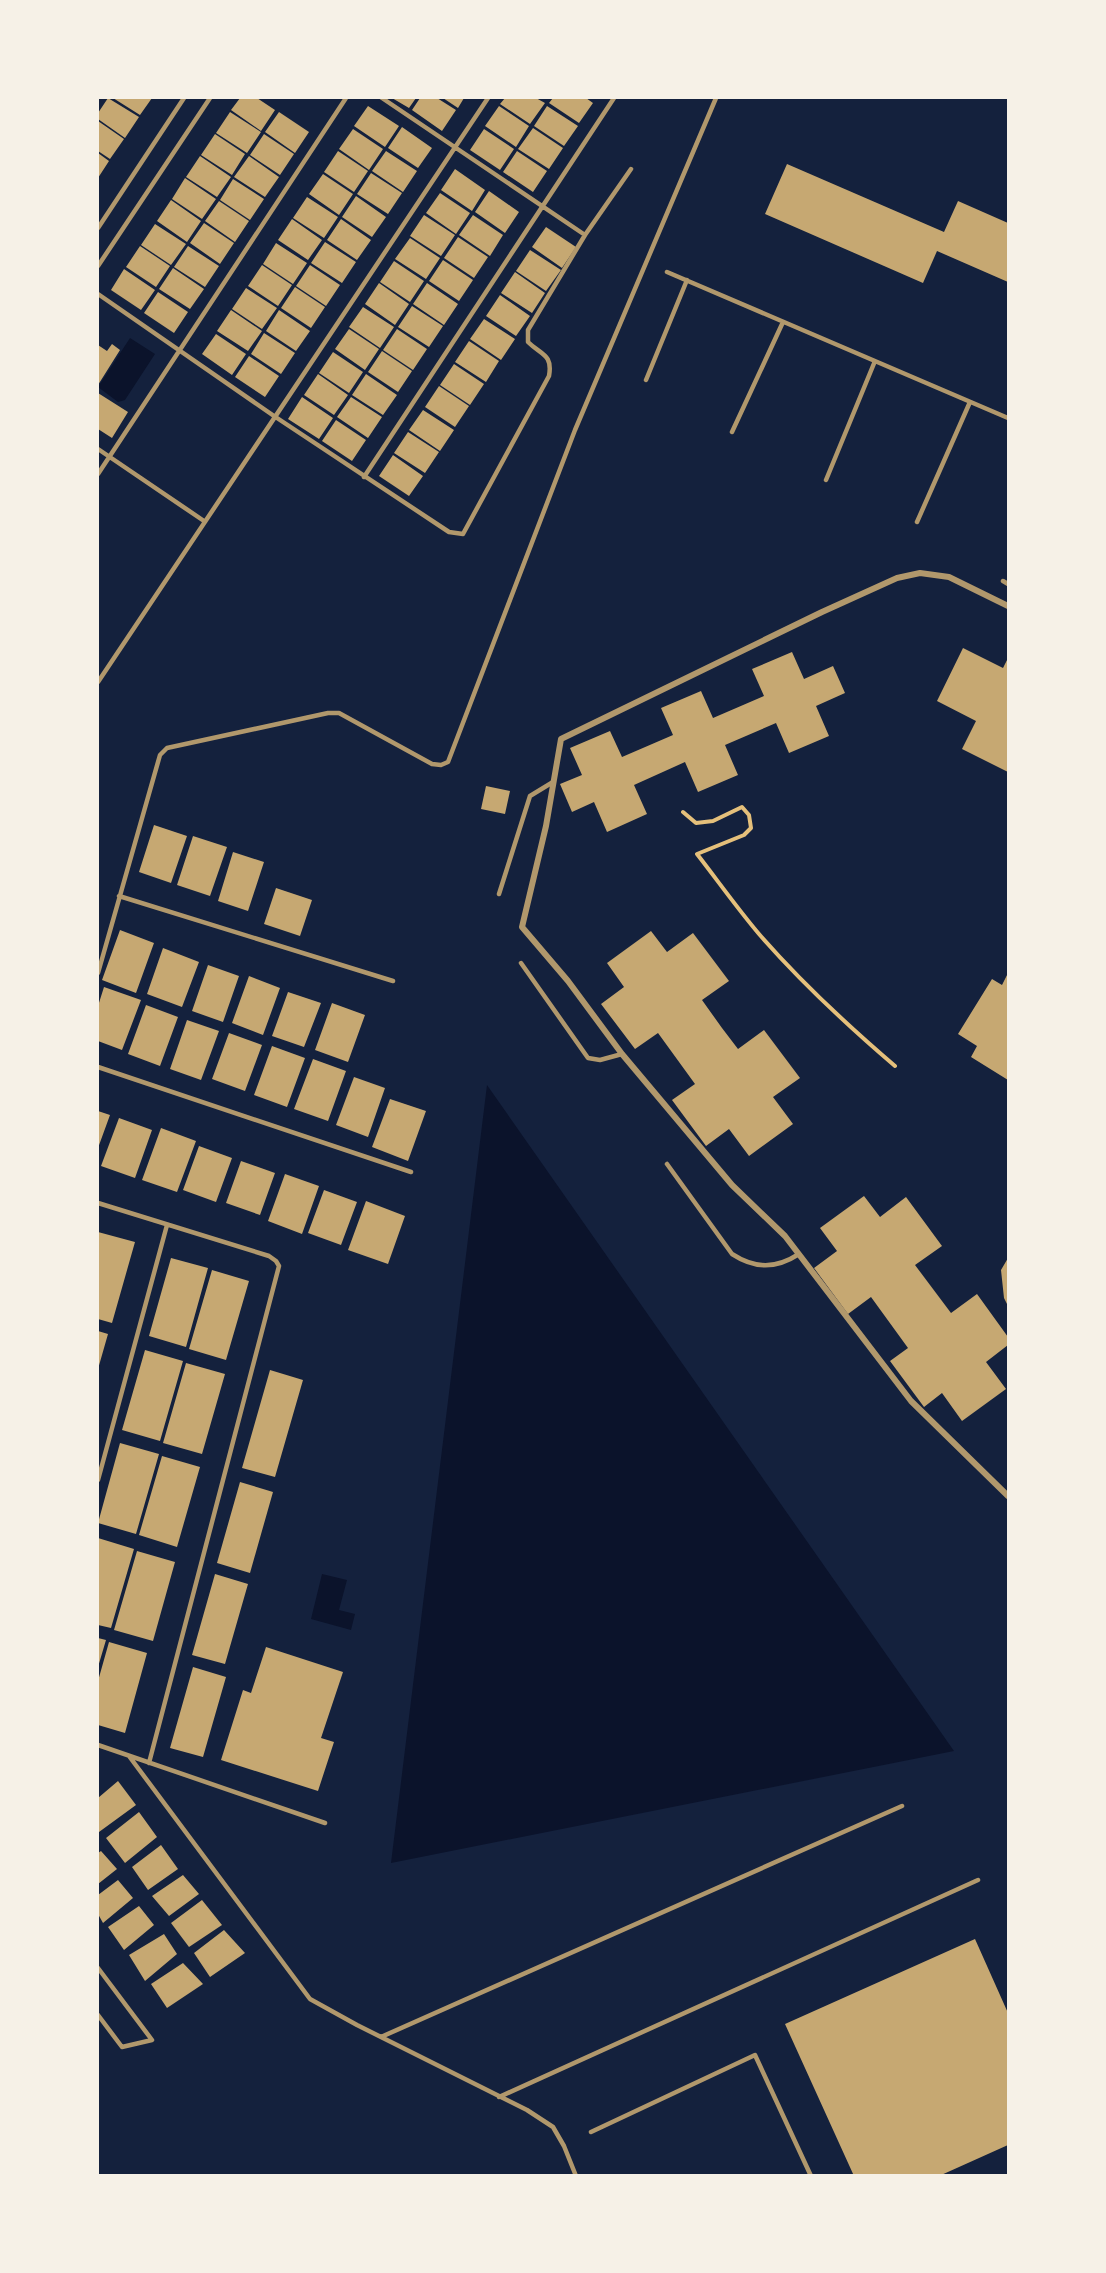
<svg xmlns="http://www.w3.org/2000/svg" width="1106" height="2273" font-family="Roboto,sans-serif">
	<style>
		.water { fill: #0b132b }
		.building { fill: #c6a872 }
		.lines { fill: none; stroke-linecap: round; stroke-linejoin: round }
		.path { stroke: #e5c07b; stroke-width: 4 }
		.service { stroke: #b1986c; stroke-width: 4.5 }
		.minor { stroke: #b1986c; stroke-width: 6 }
	</style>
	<rect width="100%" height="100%" fill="#14213d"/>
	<path class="water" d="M130,338l25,16 -30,46 -7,2 -20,-15z
		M487,1085l467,666 -563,112z
		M322,1574l25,6 -8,30 16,4 -4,16 -40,-11z"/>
	<path class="building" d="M108,98l31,19 -14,21 -27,-19v-6z
		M113,98h39l-12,17z
		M240,98h17l18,12 -14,21 -30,-21z
		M392,98h24l-7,10z
		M420,98h17l19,12 -14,21 -30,-21z
		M443,98h21l-6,10z
		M505,98h31l9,5 -15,21 -30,-20z
		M553,98h33l7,5 -14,20 -30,-20z
		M368,106l31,20 -14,21 -31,-21z
		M499,106l30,20 -13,21 -31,-21z
		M547,106l31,20 -14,20 -30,-20z
		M230,112l31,20 -14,21 -31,-20z
		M279,112l30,20 -14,21 -30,-21z
		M98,121l26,18 -14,20 -12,-8z
		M402,127l30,21 -14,20 -30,-20z
		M533,128l30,20 -14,21 -31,-20z
		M353,129l30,20 -14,21 -30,-21z
		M484,129l30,20 -14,21 -30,-20z
		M215,134l30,20 -13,21 -31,-20z
		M264,134l30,20 -14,21 -30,-20z
		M338,151l30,20 -14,21 -30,-20z
		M386,151l31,20 -14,21 -31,-21z
		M517,151l30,20 -14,21 -30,-20z
		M98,153l11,8 -11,17z
		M200,156l31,21 -14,20 -31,-20z
		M249,156l30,21 -14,20 -31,-20z
		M787,164l157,68 14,-31 50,22v59l-71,-31 -14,32 -158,-69z
		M455,169l30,21 -13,21 -31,-21z
		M371,173l31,20 -14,21 -31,-20z
		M323,174l30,20 -14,21 -30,-21z
		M185,178l31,21 -14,20 -30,-20z
		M233,179l31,20 -14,21 -30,-20z
		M489,191l30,21 -14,21 -30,-21z
		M440,193l30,20 -14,21 -30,-21z
		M356,196l30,21 -14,20 -30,-20z
		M307,197l31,20 -14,21 -31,-20z
		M171,200l30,21 -14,21 -30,-21z
		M219,201l30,20 -14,21 -30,-21z
		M424,215l31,20 -14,21 -31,-20z
		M473,215l30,20 -13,21 -31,-21z
		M292,219l30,21 -14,20 -30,-20z
		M341,219l30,21 -14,20 -30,-20z
		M204,223l30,20 -14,21 -30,-21z
		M155,224l31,20 -15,21 -30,-20z
		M546,227l30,20 -14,21 -30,-21z
		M458,237l30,20 -14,21 -30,-20z
		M410,238l30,20 -14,21 -31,-20z
		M325,242l31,20 -14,21 -31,-20z
		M276,243l31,20 -14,21 -30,-20z
		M140,246l30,20 -14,21 -30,-20z
		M188,246l31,20 -14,21 -31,-20z
		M530,250l31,20 -15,21 -30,-20z
		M443,260l30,20 -14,21 -30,-20z
		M394,261l30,20 -14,21 -30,-20z
		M262,265l30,20 -14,21 -30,-20z
		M310,265l30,20 -14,21 -30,-20z
		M173,268l31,21 -14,20 -31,-20z
		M124,269l31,21 -14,20 -30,-20z
		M515,272l30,21 -13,20 -31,-20z
		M379,283l30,21 -14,21 -30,-21z
		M427,283l31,21 -14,21 -31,-21z
		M295,287l30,20 -14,21 -30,-20z
		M246,288l31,20 -15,21 -30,-20z
		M158,292l30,20 -14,21 -30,-20z
		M500,295l30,21 -14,20 -30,-20z
		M412,306l31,20 -14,21 -31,-20z
		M363,307l31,20 -14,21 -31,-21z
		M231,310l31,21 -14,20 -31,-20z
		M279,310l31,21 -14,20 -30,-20z
		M484,319l31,20 -14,21 -31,-21z
		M349,329l30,20 -14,21 -30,-21z
		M397,329l30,20 -14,21 -30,-20z
		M264,333l31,20 -14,21 -30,-20z
		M216,334l30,20 -14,21 -30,-21z
		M469,341l30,20 -13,21 -31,-20z
		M112,344l8,6 -22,35v-40l9,6z
		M382,351l30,20 -14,21 -30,-20z
		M333,352l30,20 -14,21 -30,-20z
		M249,356l30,20 -14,21 -30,-20z
		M454,364l30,20 -14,21 -30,-20z
		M318,374l30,21 -14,20 -30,-20z
		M366,374l31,21 -14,20 -31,-20z
		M439,386l30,20 -14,21 -30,-20z
		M98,393l30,19 -16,26 -14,-9z
		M302,397l31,21 -14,21 -31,-20z
		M351,397l31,20 -14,21 -31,-21z
		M423,410l31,20 -14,21 -31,-21z
		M336,420l30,20 -14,21 -30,-20z
		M408,432l31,20 -14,21 -31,-20z
		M393,455l30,21 -14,20 -30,-20z
		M963,648l40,20 5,-10v114l-46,-23 14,-28 -39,-20z
		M792,652l12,27 29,-13 12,27 -29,13 13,30 -40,17 -13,-30 -51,22 13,30 -40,17 -13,-30 -51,23 13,29 -40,18 -13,-30 -22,10 -12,-28 22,-9 -12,-27 40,-17 12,26 51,-22 -12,-27 40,-17 12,27 51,-22 -12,-27z
		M486,786l24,5 -5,23 -24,-5z
		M154,825l33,11 -16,47 -32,-11z
		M193,836l34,11 -17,49 -33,-11z
		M233,852l31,10 -16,49 -30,-10z
		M276,888l36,12 -12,36 -36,-12z
		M120,930l34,13 -18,50 -34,-13z
		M651,931l16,21 26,-19 36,48 -27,19 20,28 16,21 26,-19 36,48 -27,19 20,27 -44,32 -20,-27 -23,17 -34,-46 23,-16 -37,-51 -23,16 -34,-45 23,-17 -17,-24z
		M163,948l36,14 -17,45 -35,-13z
		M208,965l31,11 -16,46 -31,-11z
		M1008,973v107l-37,-23 6,-11 -19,-12 34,-55 10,6z
		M249,976l31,12 -17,47 -31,-12z
		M104,987l37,13 -19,50 -24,-9v-35z
		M288,992l33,11 -17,44 -32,-11z
		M332,1003l33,12 -17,47 -33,-12z
		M146,1005l32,12 -18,49 -32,-12z
		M187,1020l32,11 -18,49 -31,-11z
		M229,1033l33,12 -17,46 -33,-12z
		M272,1046l33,12 -18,49 -33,-12z
		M313,1059l33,12 -18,50 -34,-12z
		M354,1077l31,11 -17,49 -32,-12z
		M390,1099l36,12 -18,50 -36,-14z
		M98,1111l12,4 -12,33z
		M119,1118l33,12 -17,48 -34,-12z
		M161,1128l35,13 -19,51 -35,-12z
		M199,1146l33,12 -16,44 -33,-12z
		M241,1161l34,12 -15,42 -34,-12z
		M285,1174l34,12 -17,48 -34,-13z
		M324,1190l33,12 -16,43 -33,-12z
		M864,1196l16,21 26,-20 36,49 -27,19 36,48 26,-19 31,43v8l-22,17 20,27 -44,32 -20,-28 -18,14 -34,-46 18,-13 -37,-51 -23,17 -34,-46 23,-17 -17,-23z
		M366,1201l39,15 -17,48 -40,-14z
		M98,1232l37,10 -23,81 -14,-4z
		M171,1258l37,10 -22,79 -37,-11z
		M1008,1258v48l-4,-8 -3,-28z
		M212,1270l37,11 -23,79 -37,-11z
		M98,1331l10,3 -10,35z
		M145,1350l38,11 -23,80 -38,-11z
		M186,1363l39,11 -23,80 -39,-11z
		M270,1370l33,10 -28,97 -33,-9z
		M120,1443l39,11 -23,80 -38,-11z
		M162,1456l38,11 -23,80 -38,-12z
		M240,1482l33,10 -23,81 -33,-10z
		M98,1538l36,11 -23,79 -13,-3z
		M137,1551l38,11 -22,79 -39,-11z
		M215,1574l33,10 -23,80 -33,-9z
		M98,1638l8,2 -8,27z
		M109,1642l38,11 -22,80 -27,-8v-44z
		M266,1647l77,25 -22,66 13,4 -16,49 -97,-31 22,-70 8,3z
		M193,1667l33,10 -23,80 -33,-9z
		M118,1781l18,24 -37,27 -1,-34z
		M139,1812l18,25 -32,26 -19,-25z
		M161,1845l17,24 -30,21 -16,-23z
		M101,1851l16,18 -19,15v-31z
		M183,1875l16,19 -30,22 -17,-20z
		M118,1880l15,18 -30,25 -5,-9v-19z
		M202,1900l20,25 -33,22 -18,-24z
		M139,1906l15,19 -30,25 -16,-23z
		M224,1930l21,23 -35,24 -16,-24z
		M164,1934l13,20 -32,27 -16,-26z
		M975,1939l33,74v132l-69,31h-85l-69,-152z
		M183,1963l20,21 -36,24 -16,-24z"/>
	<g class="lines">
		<path class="path" d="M683,812l13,11 17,-2 29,-14 7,8 2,13 -7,7 -47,19c21,27 40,54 62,80 42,48 88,91 136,132"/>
		<path class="service" d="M382,98l203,137 46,-66
			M98,228l86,-130
			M98,266l112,-168
			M667,272l341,146
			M98,294l176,122 175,116 14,2 86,-158c4,-22 -8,-21 -21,-34v-12l57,-95
			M646,380l41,-100
			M732,432l51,-110
			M98,449l106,72
			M98,474l248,-376
			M364,477l250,-379
			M826,480l49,-119
			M917,522l53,-120
			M1003,581l5,3
			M98,682l390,-584
			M499,894l31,-98 23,-14
			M119,896l274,85
			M521,963l67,95 12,2 22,-6
			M98,973l62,-218 7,-7 161,-35h11l93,51 9,1 7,-3 127,-332 141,-332
			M98,1067l313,105
			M667,1164l65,90c23,15 44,15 67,0
			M98,1203l171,53 7,5 3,5 -130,497
			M98,1480l69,-255
			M98,1745l227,78
			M129,1756l181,243 47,26 170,85 26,17 11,19 12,30
			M98,1968l54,72 -30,7 -24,-32
			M381,2037l521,-231
			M499,2097l479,-217
			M591,2132l164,-77 56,121"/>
		<path class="minor" d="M1008,606l-59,-29 -29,-4 -23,5 -75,34 -261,127 -15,87 -24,101 46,54 54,73 110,131 53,51 126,165 97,95"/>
	</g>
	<rect width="1106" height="2273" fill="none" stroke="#f6f1e7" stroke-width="198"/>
</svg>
